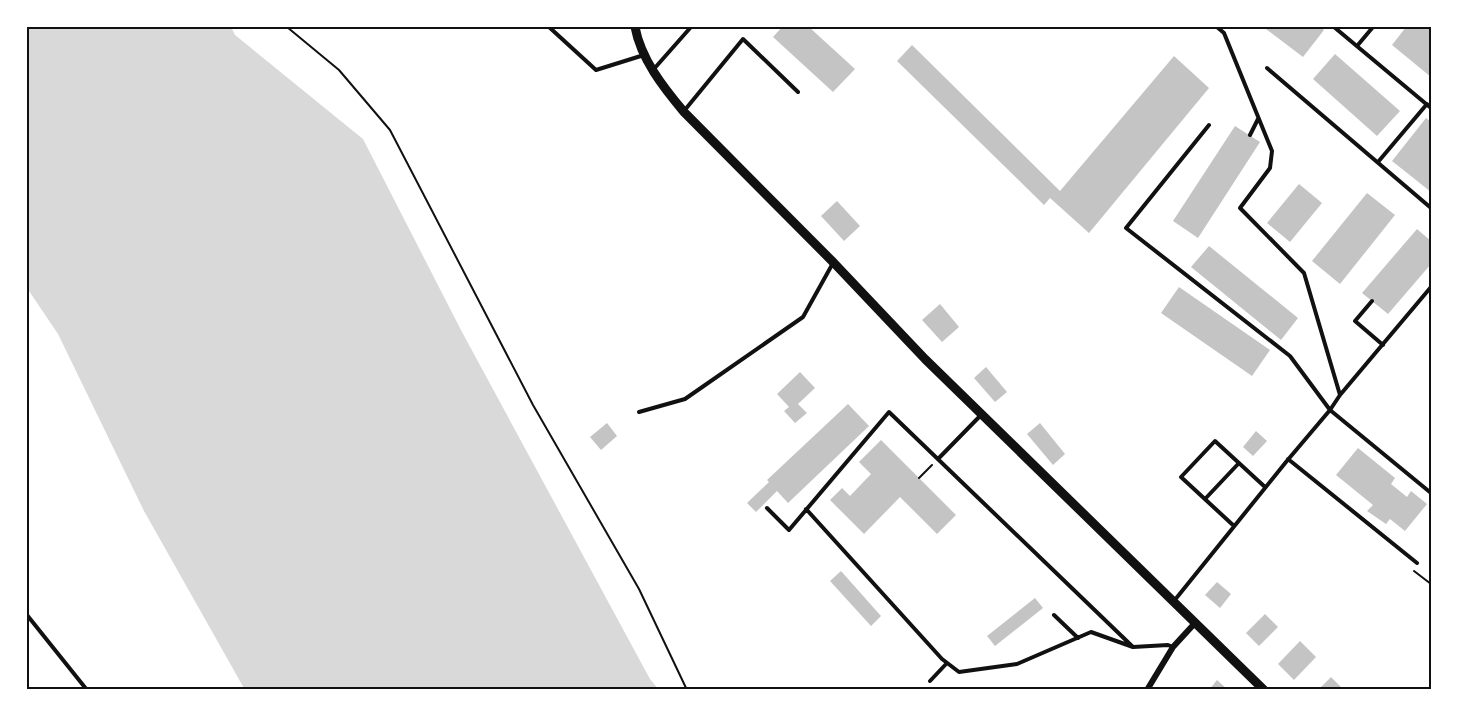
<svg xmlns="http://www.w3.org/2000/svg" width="1458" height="717" font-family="'Golos Text',sans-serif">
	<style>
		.water { fill: #d9d9d9 }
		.building { fill: #c4c4c4 }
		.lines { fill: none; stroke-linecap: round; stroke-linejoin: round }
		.path { stroke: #111; stroke-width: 2 }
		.service { stroke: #111; stroke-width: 4 }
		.minor { stroke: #111; stroke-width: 6 }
		.tertiary { stroke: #111; stroke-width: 9 }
		.neatline { fill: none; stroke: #111; stroke-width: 2 }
	</style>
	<rect width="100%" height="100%" fill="#fff"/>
	<path class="water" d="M27,27h204l4,8 128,104 99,193 188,347 9,11h-414l-101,-179 -86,-177 -31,-46z"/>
	<path class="building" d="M782,27h27l46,42 -22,23 -60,-55z
		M1268,27h52l4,3 -21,27 -37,-28z
		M1406,27h25v50l-39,-32z
		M912,45l148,146 114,-135 35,32 -120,145 -39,-35 -6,7 -147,-144z
		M1335,54l65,57 -23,25 -64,-57z
		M1426,118l5,4v70l-39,-31z
		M1235,126l25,16 -62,96 -25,-17z
		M1299,184l23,19 -32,39 -23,-19z
		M1367,193l28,22 -55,69 -28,-23z
		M837,201l23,25 -16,15 -23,-25z
		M1417,229l14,12v23l-43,50 -26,-21z
		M1209,246l89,72 -17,22 -90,-73z
		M1179,287l91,63 -18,26 -91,-63z
		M940,304l19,23 -17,15 -20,-22z
		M986,367l21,25 -12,10 -21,-24z
		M800,372l15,16 -17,16 9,9 -12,10 -11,-12 5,-4 -12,-13z
		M848,404l21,22 -81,77 -11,-12 -21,21 -9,-9 22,-21 -2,-2z
		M607,423l10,13 -16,14 -11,-13z
		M1040,423l25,31 -12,11 -26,-31z
		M1256,431l11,10 -14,15 -10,-9z
		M881,440l75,75 -19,19 -37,-37 -36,37 -34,-34 12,-12 8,8 21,-22 -12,-12z
		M1358,448l37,30 -4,6 16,13 4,-6 16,13 -22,27 -15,-12 -4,5 -19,-13 6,-6 -37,-30z
		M841,571l40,45 -10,10 -41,-45z
		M1217,582l14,12 -11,14 -15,-13z
		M1035,598l8,10 -48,38 -8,-10z
		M1265,614l13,13 -19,19 -13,-13z
		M1300,641l16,16 -22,23 -16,-16z
		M1331,677l13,13h-26z
		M1217,680l11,10h-19z"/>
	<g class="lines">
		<path class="path" d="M287,27l52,43 51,60 143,275 106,184 48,101
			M919,478l13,-13
			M1414,571l17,13"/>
		<path class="service" d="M549,27l47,43 48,-15
			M1217,27l7,6 48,118 -2,17 -30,40 64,65 36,122
			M1334,27l97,81
			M1357,46l16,-19
			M1267,68l164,140
			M653,70l38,-43
			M684,111l59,-72 55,53
			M1209,125l-83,103 164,128 40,54 101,83
			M1250,135l8,-16
			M1378,162l49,-58
			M1372,301l-17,20 28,24
			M639,412l46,-13 118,-82 30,-54
			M938,459l43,-44
			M1288,459l129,104
			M1205,499l34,-36
			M767,508l22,22 100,-118 244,235
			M806,509l136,150 17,13 58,-8 74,-32 42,15 35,-2 5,2
			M1234,526l-53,-49 34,-36 50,46
			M1174,601l112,-139 44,-52 10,-15 91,-108
			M27,615l60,75
			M1054,615l24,23
			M930,681l17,-18"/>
		<path class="minor" d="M1147,690l26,-43 22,-24"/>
		<path class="tertiary" d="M635,27c6,32 28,60 49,85l150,151 91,96 339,331"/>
	</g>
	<rect width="1458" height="717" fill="none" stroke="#ffffff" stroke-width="57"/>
	<rect x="28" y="28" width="1402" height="660" class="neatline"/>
</svg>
